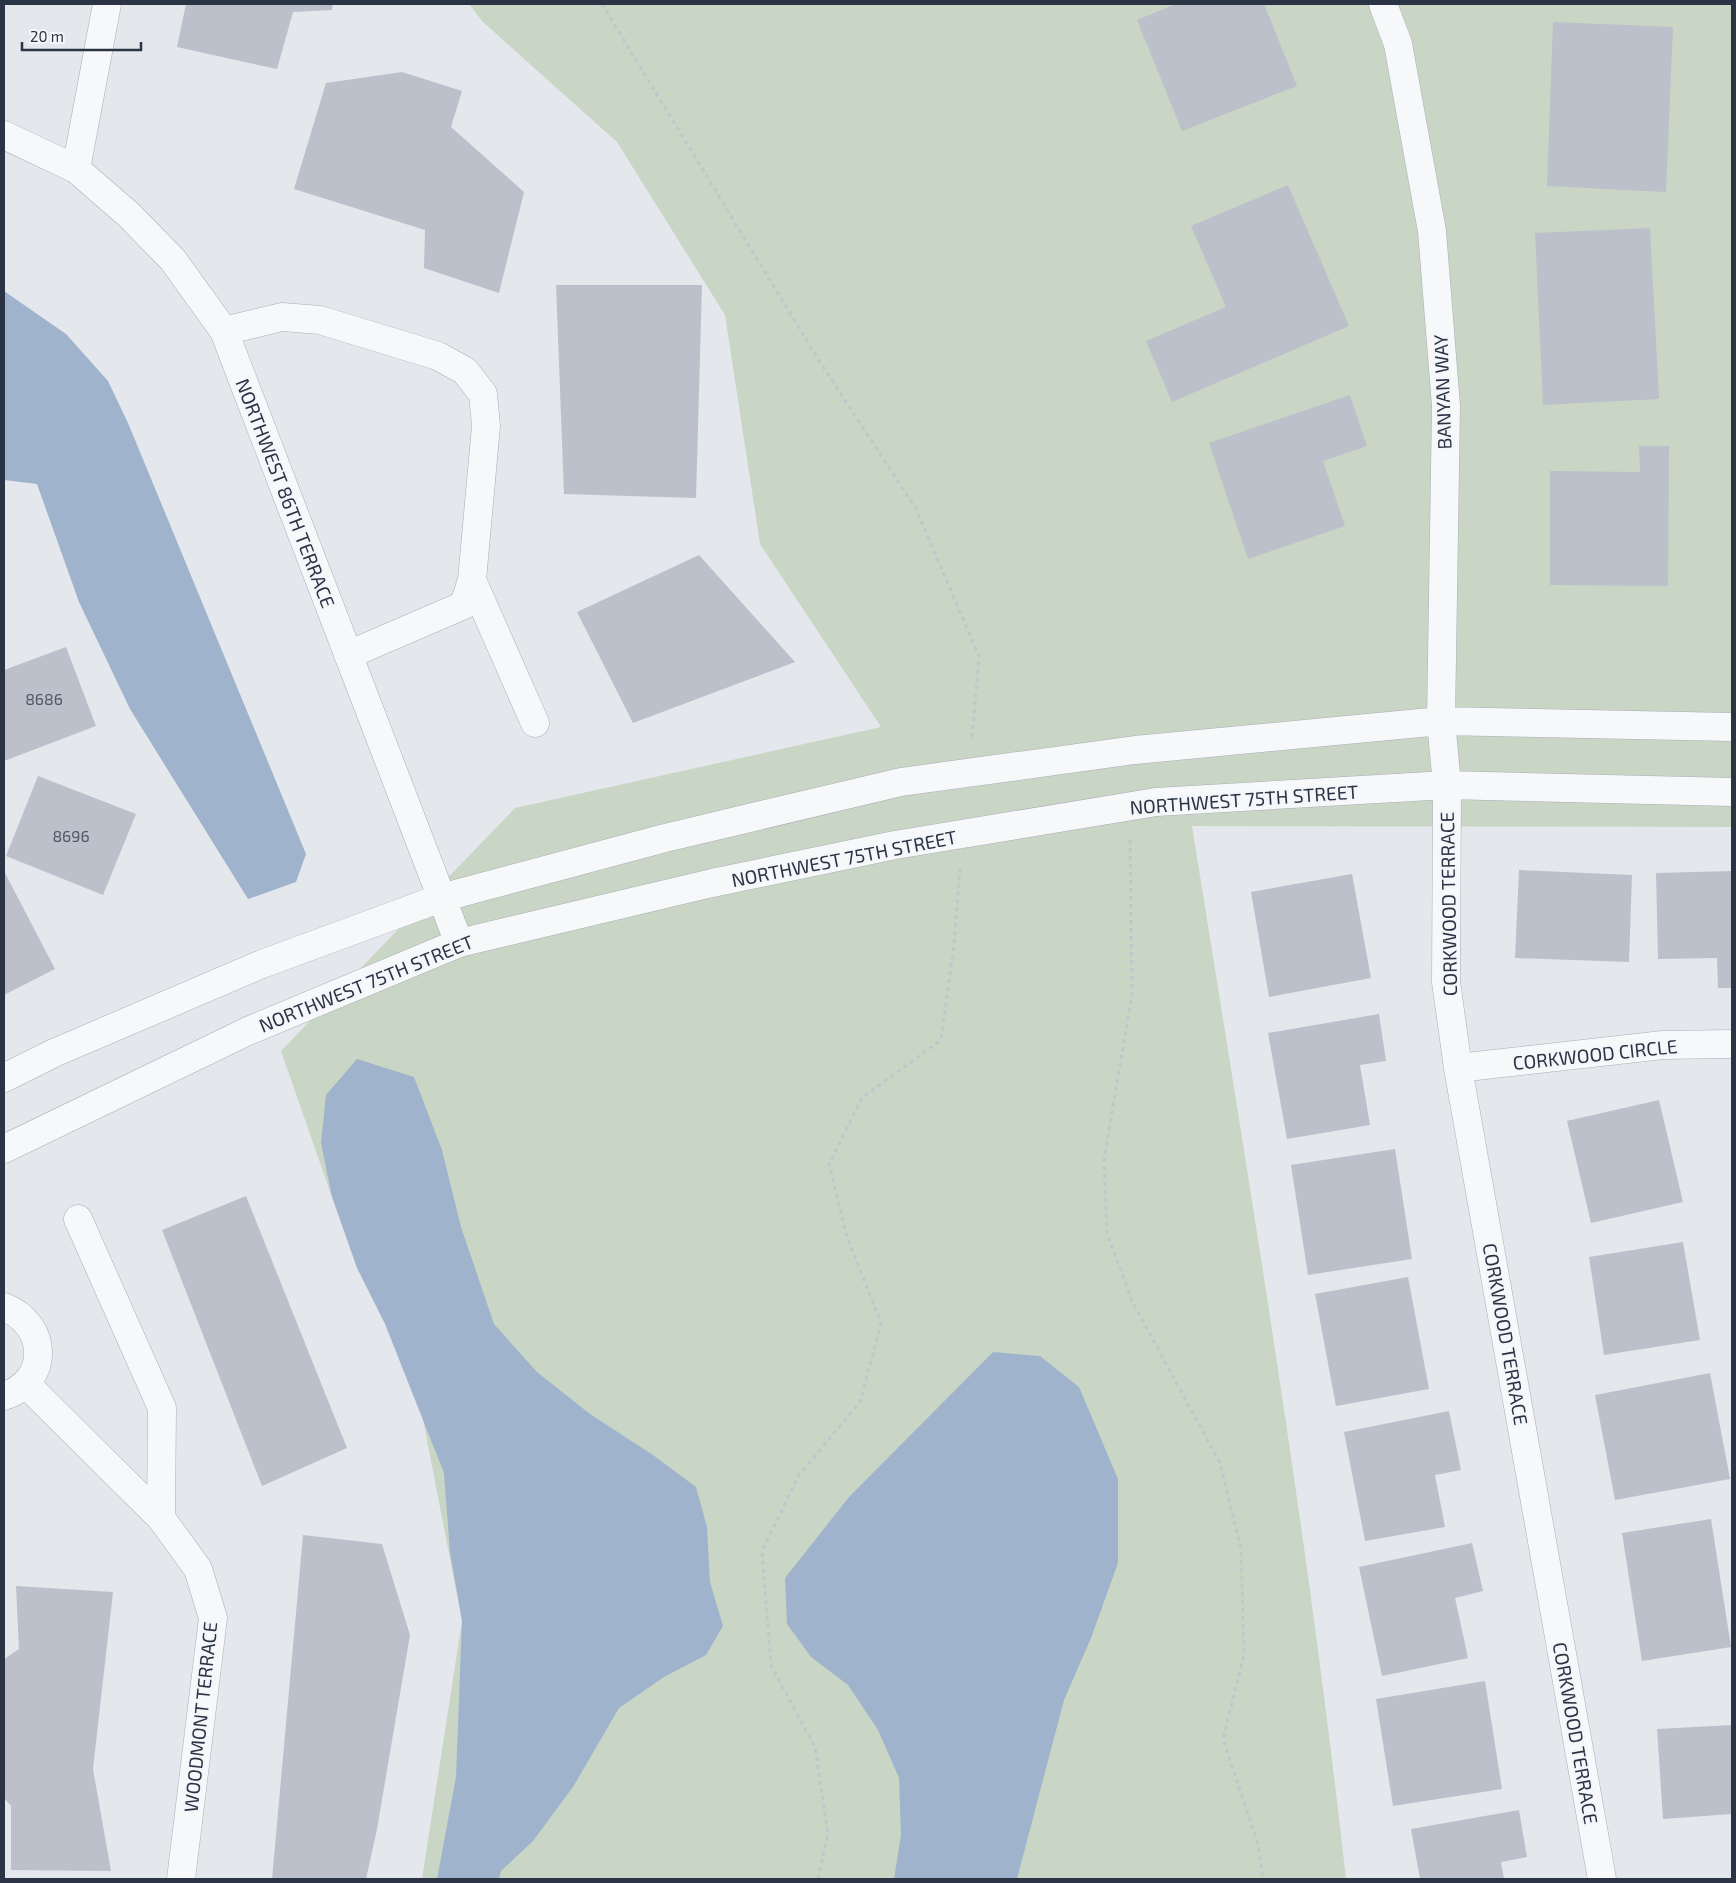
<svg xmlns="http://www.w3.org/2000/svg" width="1736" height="1883" font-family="'Exo 2',sans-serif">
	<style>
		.green { fill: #c9d6c5 }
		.water { fill: #9fb4cc }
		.building { fill: #bbc0ca }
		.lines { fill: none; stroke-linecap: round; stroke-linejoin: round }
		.minor-casing { stroke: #a9aeb7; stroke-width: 29 }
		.path { stroke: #c2c5cb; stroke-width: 3; stroke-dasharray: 4 4; stroke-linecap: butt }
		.minor { stroke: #f7f8fa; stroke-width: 28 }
		.labels { text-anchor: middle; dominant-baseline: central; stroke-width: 4.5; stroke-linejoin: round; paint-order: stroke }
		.number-label { font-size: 16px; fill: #4f5766 }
		.street-label { font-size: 19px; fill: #2b3445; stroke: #f4f6f9 }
	</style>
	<rect width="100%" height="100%" fill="#e4e7ec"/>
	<path class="green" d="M469,4h1263v823l-540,-1c56,350 115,701 154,1053h-924l40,-258 -41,-212 -89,-212 -51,-146 234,-243 366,-81 -121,-183 -35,-229 -108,-173 -134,-120z"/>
	<path class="water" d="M4,291l62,43 42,47 20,42 178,431 -10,28 -48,17 -118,-190 -51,-107 -42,-118 -33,-4z
		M357,1059l57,18 28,73 19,77 33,97 43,48 53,42 63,41 43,32 11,40 3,55 13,44 -17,29 -42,22 -45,31 -46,79 -40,54 -32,30 -2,8h-62l19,-102 6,-156 -12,-69 -6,-79 -59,-149 -28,-56 -25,-71 -11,-54 5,-48z
		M993,1352l47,4 39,31 39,92v84l-27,75 -27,62 -47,179h-123l7,-44 -2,-57 -21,-48 -30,-45 -37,-28 -24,-33 -2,-46 64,-81z"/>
	<path class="building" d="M186,4h147l-1,6 -39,2 -16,57 -100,-22z
		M1176,4h88l33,82 -115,45 -45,-111z
		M1553,22l120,5 -7,165 -119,-6z
		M402,72l60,19 -11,36 73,65 -25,101 -75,-25 1,-38 -131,-41 32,-106z
		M1288,185l61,141 -177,76 -26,-61 80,-34 -35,-81z
		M1650,228l9,171 -116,6 -8,-172z
		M556,285h146l-6,213 -132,-4z
		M1350,395l17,51 -44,15 22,65 -97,33 -39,-116z
		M1639,446h30l-1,140 -118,-1v-114l90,1z
		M699,555l96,107 -162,61 -56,-111z
		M66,647l30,79 -92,35v-91z
		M38,776l98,38 -33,81 -97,-39z
		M1519,870l113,5 -3,87 -114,-4z
		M4,871l51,98 -51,26z
		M1732,871v117h-14l-1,-30 -59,1 -2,-86z
		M1352,874l19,104 -102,19 -18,-105z
		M1379,1014l7,47 -26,4 10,60 -83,14 -19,-106z
		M1659,1100l24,102 -92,21 -24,-102z
		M1395,1149l17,110 -104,16 -17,-110z
		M246,1196l101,252 -85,38 -100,-256z
		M1683,1242l17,98 -96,15 -15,-98z
		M1408,1277l21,112 -93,17 -21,-112z
		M1710,1373l20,106 -115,21 -20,-105z
		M1449,1411l12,59 -26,5 10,52 -80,14 -21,-109z
		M1711,1519l20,128 -89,14 -20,-128z
		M303,1535l79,9 28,91 -33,194 -11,50h-94z
		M1472,1543l11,48 -28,7 13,60 -86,18 -23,-109z
		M16,1586l97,6 -20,177 18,102 -100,-1v-64l-7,-8v-139l15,-10z
		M1485,1681l17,108 -109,17 -17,-107z
		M1732,1725v89l-69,5 -6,-90z
		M1519,1810l8,47 -26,5 3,17h-84l-9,-50z"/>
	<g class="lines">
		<g class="minor-casing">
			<path id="minor" d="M1383,4l15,40 34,187 14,175 -5,315 6,64 -1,197 12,86 144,811
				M4,135l72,34 53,46 44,45 51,71 235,612
				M76,169l31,-165
				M224,331l58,-14 38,3 118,36 27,15 18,23 3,32 -14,154 -8,25 -116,50
				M472,580l63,143
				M1458,1068l205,-23 69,-1
				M4,1078l50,-25 208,-89 179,-66 224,-60 236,-56 234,-32 306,-29 291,6
				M4,1149l244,-118 211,-88 253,-60 183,-38 261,-43 291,-17 285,7
				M78,1219l84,189 -1,110
				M4,1307c44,17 47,74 0,89
				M26,1384l135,134 37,51 15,49 -32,261"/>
		</g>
		<path class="path" d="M602,4l216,355 98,150 63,147 -7,82
			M1130,840l2,154 -28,166 3,73 25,68 88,162 21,86 3,106 -21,84 35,105 5,35
			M818,1879l10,-45 -13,-87 -44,-81 -9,-115 37,-76 61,-73 21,-79 -34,-86 -18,-73 33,-66 79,-58 13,-95 6,-77"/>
		<use href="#minor" class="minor"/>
	</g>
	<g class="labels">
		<g class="number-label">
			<text x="44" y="698">8686</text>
			<text x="71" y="835">8696</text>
		</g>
		<g class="street-label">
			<text transform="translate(1442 392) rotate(-92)">BANYAN WAY</text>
			<text transform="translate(286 493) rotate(69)">NORTHWEST 86TH TERRACE</text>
			<text transform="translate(1244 799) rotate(-4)">NORTHWEST 75TH STREET</text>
			<text transform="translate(844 858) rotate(-11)">NORTHWEST 75TH STREET</text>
			<text transform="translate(1448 904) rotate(-91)">CORKWOOD TERRACE</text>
			<text transform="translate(366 983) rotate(-22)">NORTHWEST 75TH STREET</text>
			<text transform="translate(1595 1054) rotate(-6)">CORKWOOD CIRCLE</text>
			<text transform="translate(1506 1334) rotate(80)">CORKWOOD TERRACE</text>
			<text transform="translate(200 1717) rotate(-84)">WOODMONT TERRACE</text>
			<text transform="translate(1576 1733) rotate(80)">CORKWOOD TERRACE</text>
		</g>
	</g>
	<rect width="1736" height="1883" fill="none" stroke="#2b3445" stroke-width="10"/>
	<path d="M22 42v8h119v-8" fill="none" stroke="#2b3445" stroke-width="2.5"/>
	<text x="30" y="42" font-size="15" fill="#2b3445" stroke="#f4f6f9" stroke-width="4" paint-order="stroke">20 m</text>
</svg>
